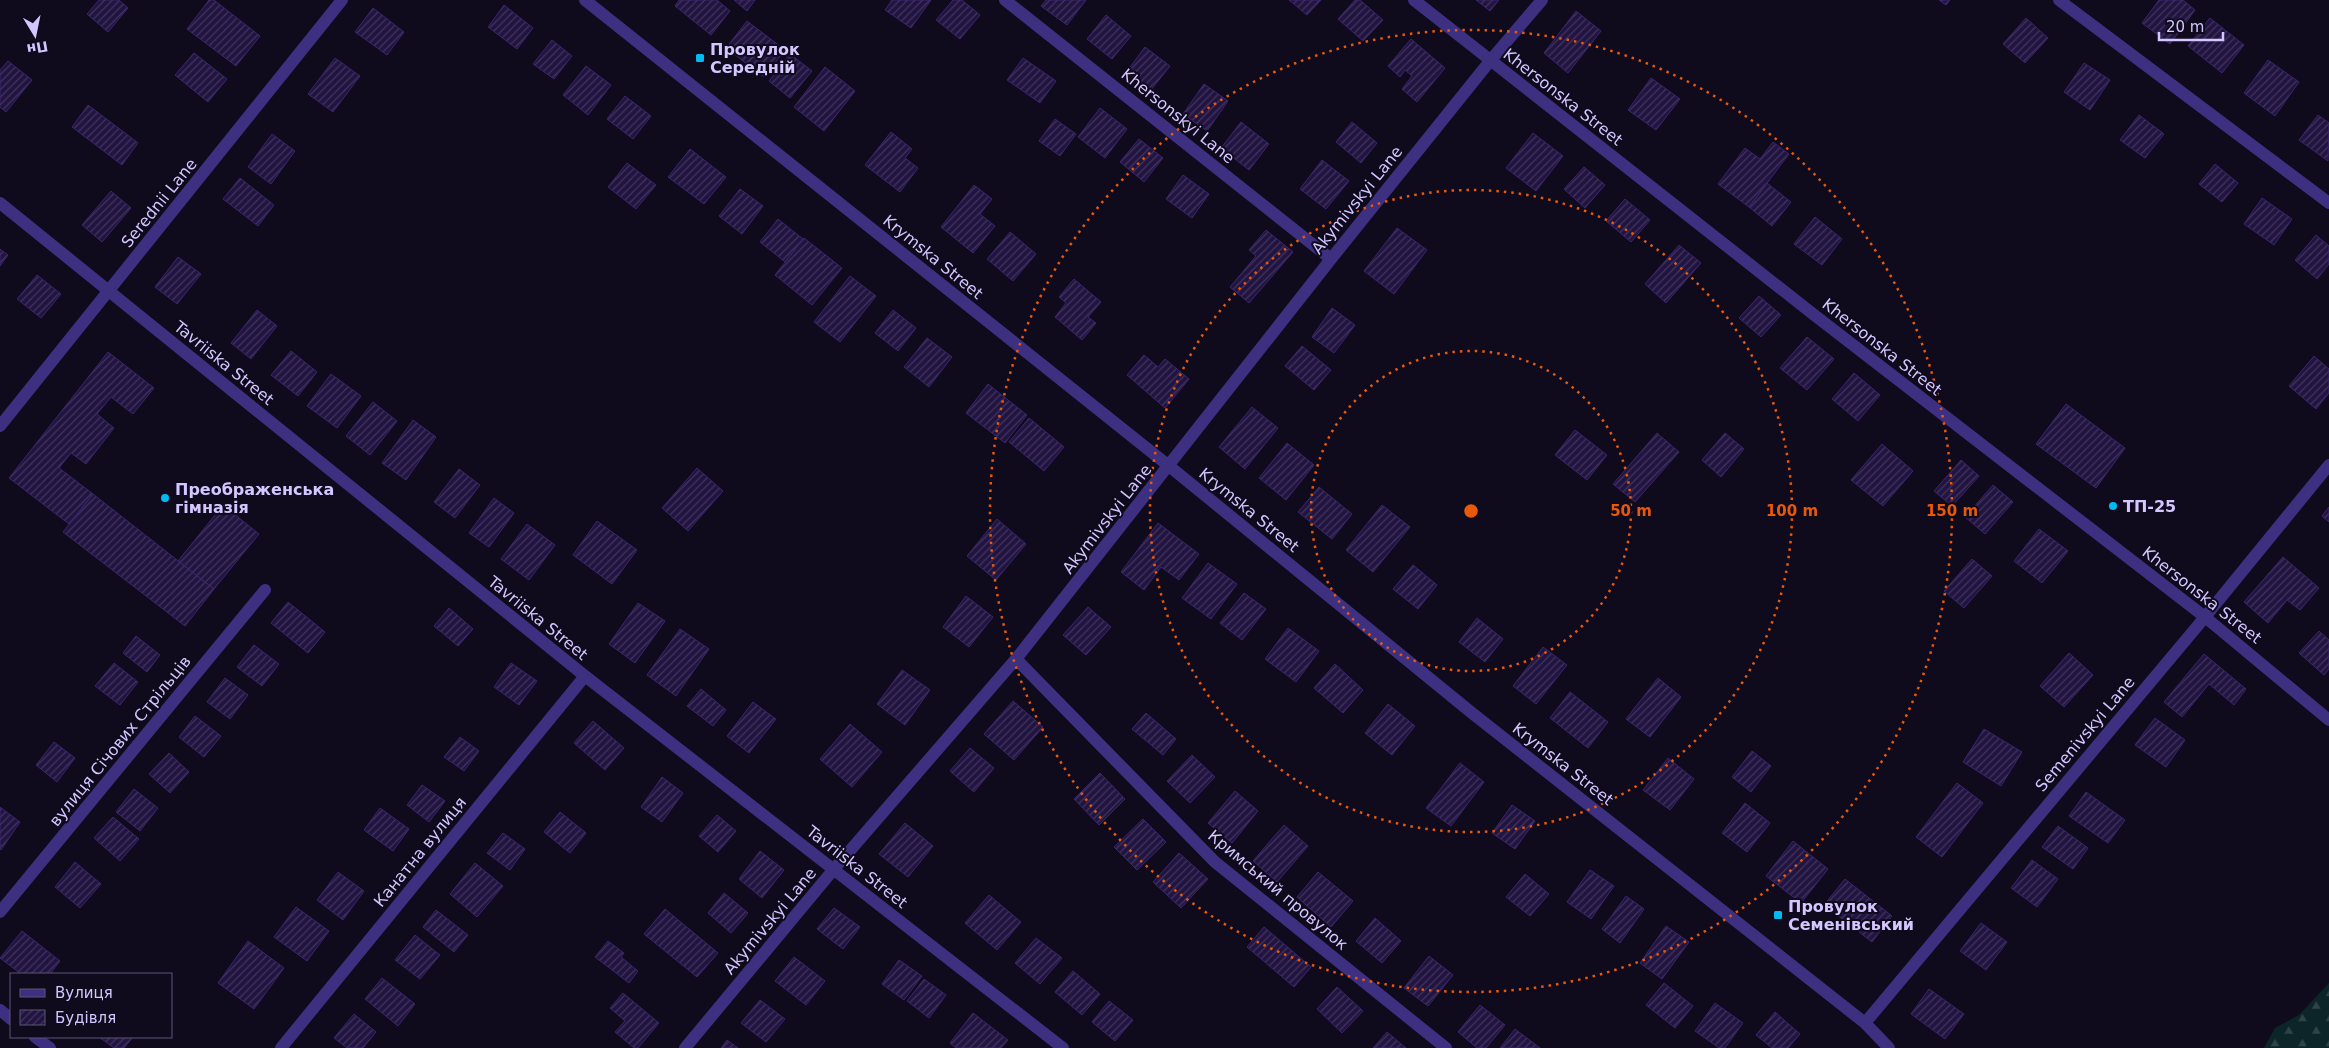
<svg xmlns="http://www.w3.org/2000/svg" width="2329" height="1048" font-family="'DejaVu Sans',sans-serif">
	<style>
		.forest { fill: url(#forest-firs) }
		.building { fill: url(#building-hatch); stroke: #3c246e }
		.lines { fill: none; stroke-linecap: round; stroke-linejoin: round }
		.minor { stroke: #3d3081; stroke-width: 12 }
		.ring { fill: none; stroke: #e8590c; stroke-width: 2.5; stroke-dasharray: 2.5 5 }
		.poi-dot { fill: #00bbf1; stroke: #100a1d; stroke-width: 2 }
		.labels { text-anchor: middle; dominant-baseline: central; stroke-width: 4; stroke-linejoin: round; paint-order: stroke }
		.poi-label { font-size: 16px; font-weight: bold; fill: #d4c6ff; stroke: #100a1d; text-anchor: start }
		.street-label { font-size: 16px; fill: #d4c6ff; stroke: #100a1d }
		.centre { fill: #e8590c; stroke: #100a1d; stroke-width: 2.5 }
		.ring-label { font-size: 15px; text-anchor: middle; font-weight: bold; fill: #e8590c; stroke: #100a1d; stroke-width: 4; stroke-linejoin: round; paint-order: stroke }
	</style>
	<defs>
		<pattern id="forest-firs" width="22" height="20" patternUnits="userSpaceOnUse" patternTransform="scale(1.25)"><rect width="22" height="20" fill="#0c2528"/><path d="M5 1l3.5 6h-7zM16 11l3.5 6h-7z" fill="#2e4348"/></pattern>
		<pattern id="building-hatch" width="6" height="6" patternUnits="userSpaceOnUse" patternTransform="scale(1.25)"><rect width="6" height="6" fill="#221440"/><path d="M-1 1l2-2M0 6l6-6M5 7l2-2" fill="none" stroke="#41355d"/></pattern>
	</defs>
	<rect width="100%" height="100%" fill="#100a1d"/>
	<path class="forest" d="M2329,983v65h-65l11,-20 24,-13z"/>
	<path class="building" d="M99,0h20l9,8 -20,24 -21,-18z
		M209,0h5l46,36 -24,30 -49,-37z
		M679,0h38l13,11 -19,24 -36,-29z
		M734,0h21l-8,11z
		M892,0h39l-20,28 -26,-18z
		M953,0h9l18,15 -20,24 -24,-19z
		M1046,0h40l-19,25 -26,-19z
		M1289,0h32l-14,15z
		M1355,0h5l23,20 -20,21 -25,-22z
		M1476,0h23l-9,11z
		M1939,0h11l-4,5z
		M2159,0h24l12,10 -25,34 -28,-21z
		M504,5l29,23 -16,21 -29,-22z
		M373,8l31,24 -17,23 -32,-23z
		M1576,11l25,20 -33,42 -24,-20z
		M1106,15l25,21 -19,23 -25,-20z
		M2026,18l22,20 -23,25 -22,-19z
		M2210,18l34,27 -22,28 -34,-27z
		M747,21l38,29 -21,27 -38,-29z
		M1411,39l34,29 -28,34 -15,-13 10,-13 -7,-6 -5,7 -12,-11z
		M552,40l20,16 -18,23 -21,-15z
		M1145,47l25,19 -19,24 -24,-19z
		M194,53l33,26 -19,23 -33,-27z
		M790,54l22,17 -22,27 -21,-17z
		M335,58l25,18 -27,36 -25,-18z
		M1023,58l33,23 -16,22 -33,-23z
		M2268,60l31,22 -24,34 -31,-23z
		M8,61l24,19 -26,32 -6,-5v-37z
		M2084,63l26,17 -20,30 -26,-18z
		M586,66l25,19 -23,30 -25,-20z
		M825,67l30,24 -31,40 -30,-24z
		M1651,78l29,21 -24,31 -28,-20z
		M1204,84l24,17 -21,30 -24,-17z
		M625,96l26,20 -18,23 -26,-20z
		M88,105l50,38 -16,22 -50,-38z
		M1100,108l27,21 -22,29 -27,-21z
		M2139,115l25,19 -19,24 -25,-18z
		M2318,115l11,8 -1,38 -29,-21z
		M1055,119l21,15 -16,22 -21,-15z
		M1241,122l28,22 -20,26 -28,-22z
		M1352,122l25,21 -16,20 -25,-21z
		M891,132l21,17 -7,9 13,10 -18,24 -35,-27z
		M1533,133l30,23 -27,35 -30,-23z
		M272,134l23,17 -24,33 -23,-17z
		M1139,139l24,19 -19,24 -24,-20z
		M1773,142l16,12 -40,53 -31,-23 27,-36 15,11z
		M690,149l36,28 -22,27 -36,-27z
		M1322,160l27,21 -23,28 -26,-20z
		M627,163l29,22 -20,24 -28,-22z
		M2215,164l23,19 -16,19 -23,-18z
		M1584,167l21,18 -20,23 -21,-19z
		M1183,175l26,19 -17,24 -26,-19z
		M240,178l34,27 -16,21 -35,-27z
		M1767,183l24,19 -19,24 -23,-19z
		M974,185l18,14 -12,15 15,12 -22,27 -32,-26z
		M740,189l23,17 -21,28 -23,-18z
		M111,191l20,17 -29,34 -20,-17z
		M2262,198l30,21 -18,26 -30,-21z
		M1625,199l25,21 -19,22 -25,-21z
		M1815,217l27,22 -20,26 -28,-21z
		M778,219l25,20 -18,23 -25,-20z
		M1397,228l30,22 -33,44 -30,-23z
		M1266,230l27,22 -44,51 -19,-16 26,-31 -7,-6z
		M1010,232l26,22 -23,27 -26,-22z
		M2316,235l13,11v18l-12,15 -22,-19z
		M804,238l38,30 -30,37 -37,-30z
		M1679,245l22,18 -35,40 -21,-19z
		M0,249l8,6 -8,11z
		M178,257l23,17 -24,30 -22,-17z
		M37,275l24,19 -20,24 -24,-19z
		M850,276l26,20 -36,46 -26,-20z
		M1074,279l27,23 -13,15 8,6 -14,17 -27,-23 11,-14 -7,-6z
		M1759,296l22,19 -20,22 -22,-19z
		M1332,308l23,17 -21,28 -22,-16z
		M257,310l20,16 -26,33 -20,-16z
		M893,310l23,18 -18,23 -23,-18z
		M1807,337l27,22 -27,31 -27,-22z
		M927,338l25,19 -23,30 -25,-20z
		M1302,346l29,24 -17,20 -29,-24z
		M291,351l26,21 -19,24 -27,-21z
		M108,352l46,36 -21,26 -22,-17 -14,17 17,14 -28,36 -15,-11 -12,15 34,26 -24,30 -60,-46z
		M1144,355l14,12 7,-8 24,20 -24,29 -38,-33z
		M2314,356l15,13v24l-13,16 -27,-23z
		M1854,373l26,22 -22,26 -26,-22z
		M331,374l30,22 -24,32 -30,-22z
		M988,384l39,31 -22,28 -39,-30z
		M373,402l24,19 -27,34 -24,-19z
		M2066,404l59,44 -29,40 -60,-44z
		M1252,407l26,21 -33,41 -26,-22z
		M1029,418l35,29 -20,24 -35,-29z
		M413,420l23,17 -30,43 -24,-17z
		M1575,430l32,25 -20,25 -32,-25z
		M1657,433l22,19 -44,50 -22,-18z
		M1725,433l19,16 -23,28 -19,-17z
		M1287,443l27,22 -28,35 -27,-22z
		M1882,444l31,27 -30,35 -32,-26z
		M1961,460l18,16 -27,30 -18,-15z
		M697,468l26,23 -35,40 -26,-23z
		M459,469l21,16 -25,33 -21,-16z
		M1993,485l20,17 -28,32 -20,-17z
		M1319,487l33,27 -20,25 -34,-27z
		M93,494l121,95 -29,37 -122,-94z
		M494,498l20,15 -25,34 -20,-14z
		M2113,500l6,5 -5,7 -7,-6z
		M223,505l36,29 -45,55 -36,-28z
		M1382,505l28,22 -37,45 -27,-22z
		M2329,507v15l-7,-6z
		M997,519l29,25 -30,36 -29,-24z
		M597,521l40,29 -25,34 -39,-29z
		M1158,523l41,31 -20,26 -18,-13 -17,23 -23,-18z
		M527,524l28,21 -26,35 -28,-21z
		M2039,529l29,22 -26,32 -28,-22z
		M2283,557l36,31 -19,22 -13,-10 -19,23 -24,-21z
		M1972,559l20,17 -28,32 -20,-17z
		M1208,563l29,21 -26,35 -29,-21z
		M1413,565l24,20 -19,24 -25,-20z
		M1244,593l22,16 -24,31 -22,-17z
		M966,596l27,21 -24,30 -26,-20z
		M288,602l37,30 -17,21 -37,-30z
		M638,603l27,18 -30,42 -26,-19z
		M1088,607l23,20 -25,28 -23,-20z
		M449,608l24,21 -15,17 -24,-20z
		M1477,618l26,21 -18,23 -26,-20z
		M1288,628l31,23 -23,31 -31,-23z
		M680,629l29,20 -33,47 -29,-21z
		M2319,631l10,9v29l-5,6 -25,-22z
		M136,636l24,19 -13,17 -24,-19z
		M254,645l25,19 -17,22 -25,-19z
		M1543,647l24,18 -31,39 -23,-18z
		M2069,653l24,22 -29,32 -24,-21z
		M2204,654l42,35 -12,16 -25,-21 -27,33 -18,-15z
		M114,663l24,19 -18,23 -25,-19z
		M511,663l26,18 -18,24 -25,-18z
		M1335,664l28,26 -20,23 -29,-25z
		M902,670l28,20 -25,35 -28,-21z
		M225,678l23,17 -18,24 -23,-17z
		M1658,678l23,19 -31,40 -24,-18z
		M701,689l25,21 -13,16 -26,-20z
		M1570,692l38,30 -20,26 -38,-30z
		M1013,701l30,26 -29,33 -30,-26z
		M753,702l23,17 -27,34 -22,-17z
		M1388,704l27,22 -23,29 -27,-22z
		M1146,713l30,26 -13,16 -31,-26z
		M195,716l26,20 -17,21 -25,-20z
		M2155,718l30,22 -19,27 -31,-22z
		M593,721l31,27 -19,22 -31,-27z
		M850,724l32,28 -30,35 -32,-28z
		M1984,729l38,23 -21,34 -38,-24z
		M460,737l19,14 -15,20 -20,-14z
		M54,742l21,16 -18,24 -21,-17z
		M970,748l24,20 -20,24 -24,-21z
		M1752,751l19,15 -20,26 -19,-15z
		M169,753l20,19 -19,21 -21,-19z
		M1192,755l23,22 -25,26 -23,-22z
		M1668,758l26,21 -24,31 -27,-20z
		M1460,763l24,19 -33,44 -25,-18z
		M1100,773l25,26 -26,26 -25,-26z
		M662,777l21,16 -21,29 -21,-15z
		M1957,783l26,20 -41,54 -26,-20z
		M422,785l23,16 -16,21 -22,-17z
		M134,789l24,19 -18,23 -24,-19z
		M1235,791l23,20 -26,32 -24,-20z
		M2086,792l39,28 -17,23 -39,-27z
		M1745,803l25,20 -23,29 -25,-19z
		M1512,805l23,16 -20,28 -23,-16z
		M0,807l20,15 -19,28 -1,-1z
		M380,808l29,21 -16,22 -29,-21z
		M560,812l26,21 -16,20 -26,-21z
		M717,815l19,16 -18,21 -19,-16z
		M113,817l26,22 -19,22 -26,-23z
		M1143,819l23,23 -29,28 -23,-23z
		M905,823l28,23 -25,31 -29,-23z
		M1284,825l24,21 -31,36 -24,-21z
		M2058,826l30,22 -15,21 -31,-22z
		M503,833l22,16 -15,21 -23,-17z
		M1793,841l35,28 -27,34 -35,-27z
		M760,851l24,19 -22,28 -23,-19z
		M1179,853l29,26 -27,29 -28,-26z
		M2032,860l26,19 -21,28 -26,-19z
		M75,862l26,22 -21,24 -25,-21z
		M475,863l28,23 -26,31 -27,-23z
		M1590,870l24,16 -23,33 -24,-17z
		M338,872l26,19 -21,29 -26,-20z
		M1318,872l35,29 -22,26 -34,-30z
		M1525,874l24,20 -19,22 -24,-19z
		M1845,879l47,37 -20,26 -48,-37z
		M724,893l24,20 -17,20 -23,-20z
		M989,895l32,27 -24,28 -32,-27z
		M1626,896l18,13 -24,34 -18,-14z
		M296,907l33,24 -22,30 -33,-24z
		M834,908l26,19 -17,22 -26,-20z
		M665,909l53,44 -21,24 -53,-43z
		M436,910l32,25 -14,17 -31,-25z
		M1375,918l26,23 -19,22 -26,-22z
		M1981,923l26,19 -21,28 -26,-19z
		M1666,926l23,16 -27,37 -22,-16z
		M1264,927l47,40 -17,20 -47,-40z
		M22,931l38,30 -10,13h-29l-21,-16z
		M415,935l25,20 -20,24 -25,-19z
		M1036,938l26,20 -22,26 -25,-21z
		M248,941l36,27 -30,41 -36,-26z
		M608,941l16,12 -3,4 17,14 -9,12 -34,-26z
		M1429,956l24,19 -25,31 -24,-18z
		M794,957l31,24 -19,24 -31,-24z
		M899,960l23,16 -18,24 -22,-16z
		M1073,971l27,23 -18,21 -27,-23z
		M382,978l33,26 -17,22 -33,-27z
		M924,979l22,16 -17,23 -22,-17z
		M1664,983l29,23 -18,22 -29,-23z
		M1337,987l26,24 -21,22 -25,-24z
		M1929,989l35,25 -19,25 -34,-25z
		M623,993l36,30 -21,25h-4l-19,-16 10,-11 -15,-13z
		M760,1000l25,19 -19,23 -25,-19z
		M1109,1001l24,19 -18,21 -23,-19z
		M1715,1003l28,20 -18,25h-6l-24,-17z
		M1480,1005l25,20 -19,23h-9l-19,-16z
		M1775,1012l25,22 -12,14h-16l-16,-13z
		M973,1013l35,27 -7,8h-45l-6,-5z
		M354,1014l22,18 -13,16h-16l-13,-10z
		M1515,1029l25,19h-40z
		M1387,1032l19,16h-33z
		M99,1037h34l-9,11h-10z
		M727,1040l11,8h-17z"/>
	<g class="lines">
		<path class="minor" d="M585,0l584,466 303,247 393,310 24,25
			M1005,0l326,259
			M1414,0l399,314 392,303 124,103
			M2059,0l270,203
			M0,203l585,473 478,372
			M0,426l342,-426
			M1016,659l199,203 231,186
			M0,912l265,-322
			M0,1010l11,9
			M1865,1023l340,-406 124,-152
			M35,1037l15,11
			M281,1048l304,-372
			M685,1048l149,-179 182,-210 315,-400 159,-198 52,-61"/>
	</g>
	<g class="ring">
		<circle cx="1471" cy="511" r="160"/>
		<circle cx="1471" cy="511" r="321"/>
		<circle cx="1471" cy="511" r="481"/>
	</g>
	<g class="poi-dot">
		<rect x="695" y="53" width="10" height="10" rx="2.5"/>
		<circle cx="165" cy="498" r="5"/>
		<circle cx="2113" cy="506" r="5"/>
		<rect x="1773" y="910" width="10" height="10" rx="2.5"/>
	</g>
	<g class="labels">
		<g class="poi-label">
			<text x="710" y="49">Провулок<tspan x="710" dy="18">Середній</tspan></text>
			<text x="175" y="489">Преображенська<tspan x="175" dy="18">гімназія</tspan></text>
			<text x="2123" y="506">ТП-25</text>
			<text x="1788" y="906">Провулок<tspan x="1788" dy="18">Семенівський</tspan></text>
		</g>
		<g class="street-label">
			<text transform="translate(1563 97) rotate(38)">Khersonska Street</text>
			<text transform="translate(1178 116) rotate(39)">Khersonskyi Lane</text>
			<text transform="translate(1357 200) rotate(-51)">Akymivskyi Lane</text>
			<text transform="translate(159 203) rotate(-51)">Serednii Lane</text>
			<text transform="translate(933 257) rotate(39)">Krymska Street</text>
			<text transform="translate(1882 347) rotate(38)">Khersonska Street</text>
			<text transform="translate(224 363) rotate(39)">Tavriiska Street</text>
			<text transform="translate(1249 510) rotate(39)">Krymska Street</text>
			<text transform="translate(1107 519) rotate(-52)">Akymivskyi Lane</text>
			<text transform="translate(2202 595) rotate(38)">Khersonska Street</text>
			<text transform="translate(538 618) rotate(39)">Tavriiska Street</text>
			<text transform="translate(2085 734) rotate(-50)">Semenivskyi Lane</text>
			<text transform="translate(120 741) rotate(-51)">вулиця Січових Стрільців</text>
			<text transform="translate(1563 764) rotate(38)">Krymska Street</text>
			<text transform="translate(420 852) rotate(-51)">Канатна вулиця</text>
			<text transform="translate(857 867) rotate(38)">Tavriiska Street</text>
			<text transform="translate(1278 890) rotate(40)">Кримський провулок</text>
			<text transform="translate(770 921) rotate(-50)">Akymivskyi Lane</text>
		</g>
	</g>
	<circle cx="1471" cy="511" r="8" class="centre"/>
	<g class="ring-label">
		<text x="1631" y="516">50 m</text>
		<text x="1792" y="516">100 m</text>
		<text x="1952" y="516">150 m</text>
	</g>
	<rect x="10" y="973" width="162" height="65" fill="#100a1d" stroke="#5e5577"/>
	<rect x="20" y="989" width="25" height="8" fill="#3d3081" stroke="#5e5577"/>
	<text x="55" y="998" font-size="15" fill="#d4c6ff">Вулиця</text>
	<rect x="20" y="1010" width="25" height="15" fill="url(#building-hatch)" stroke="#5e5577"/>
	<text x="55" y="1023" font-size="15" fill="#d4c6ff">Будівля</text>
	<g transform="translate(35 35) rotate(170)" stroke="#100a1d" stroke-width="4" paint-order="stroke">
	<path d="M0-4L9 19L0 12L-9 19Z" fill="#d4c6ff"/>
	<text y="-8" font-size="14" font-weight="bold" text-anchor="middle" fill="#d4c6ff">Пн</text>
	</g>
	<path d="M2159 32v8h64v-8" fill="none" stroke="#d4c6ff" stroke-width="2.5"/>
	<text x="2166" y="32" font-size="15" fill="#d4c6ff" stroke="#100a1d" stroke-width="4" paint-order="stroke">20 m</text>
</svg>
